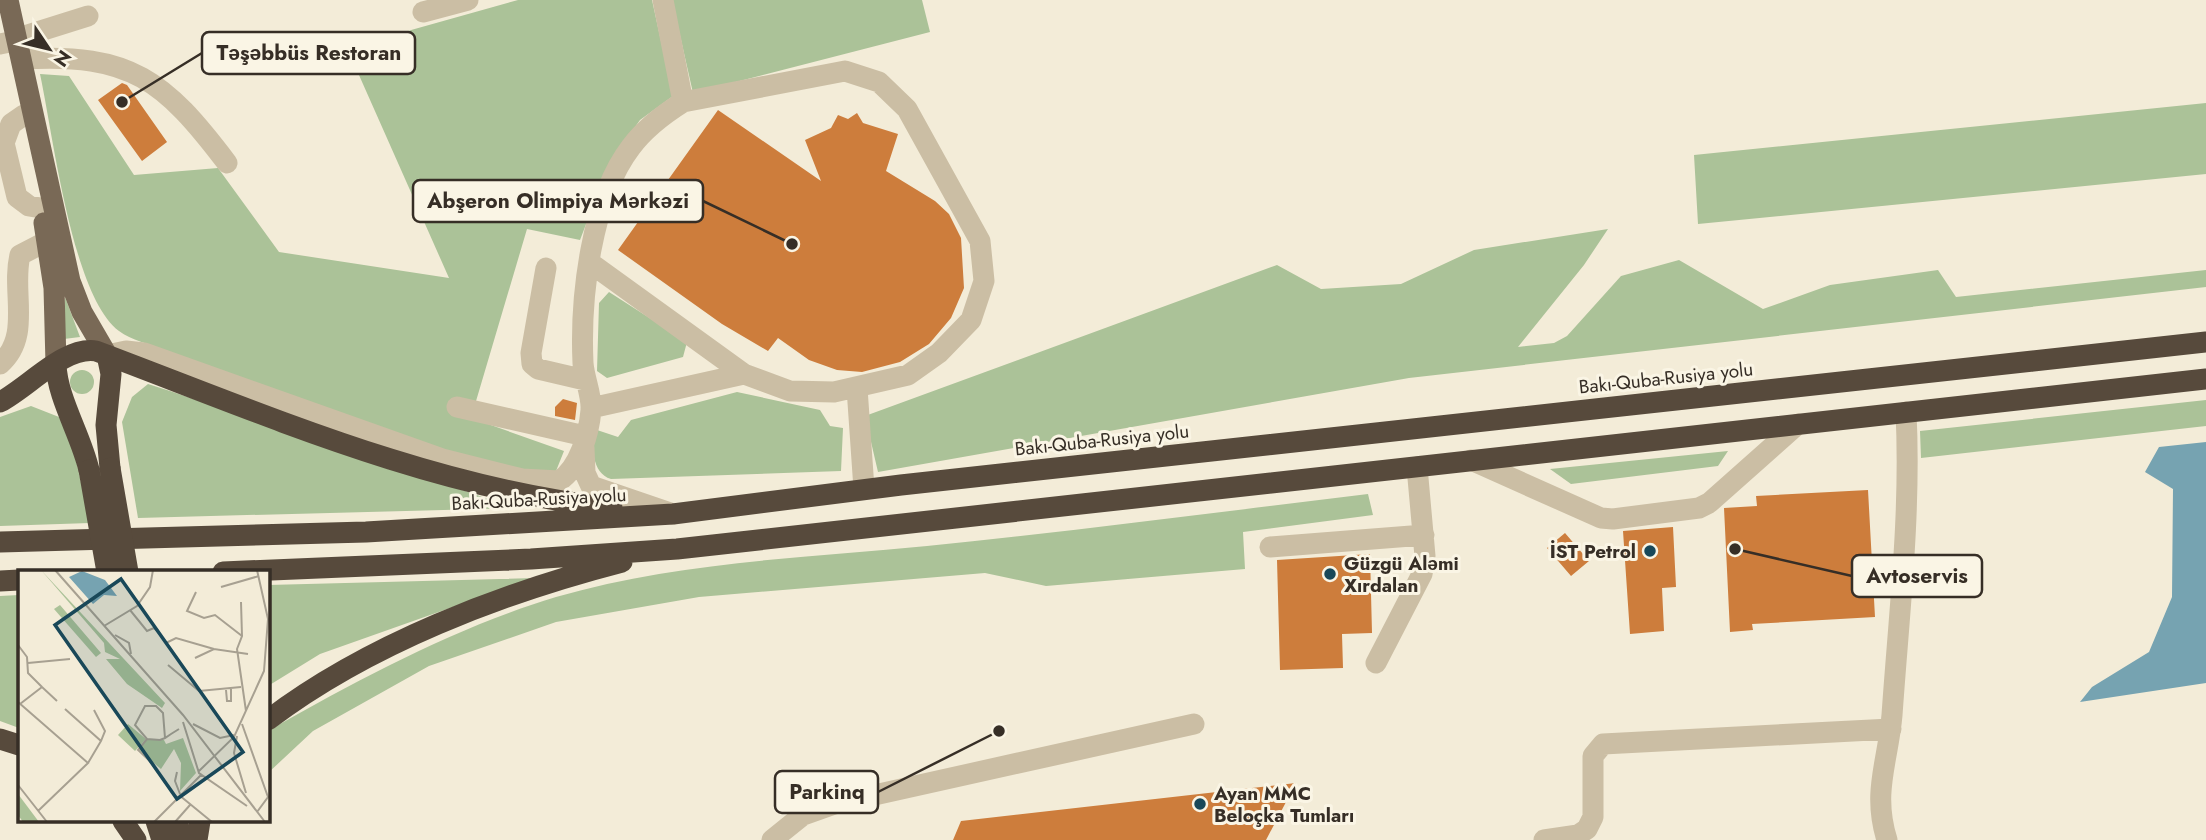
<svg xmlns="http://www.w3.org/2000/svg" width="2206" height="840" font-family="Jost,sans-serif">
	<style>
		.green { fill: #abc298 }
		.water { fill: #76a3b1 }
		.building { fill: #cd7d3c }
		.lines { fill: none; stroke-linecap: round; stroke-linejoin: round }
		.minor { stroke: #cbbea4; stroke-width: 21 }
		.major { stroke: #796956; stroke-width: 21 }
		.highway { stroke: #574a3c; stroke-width: 21 }
		.highway-bridge { stroke: #574a3c; stroke-width: 21 }
		.poi-dot { fill: #194859; stroke: #faf5e5; stroke-width: 2.5 }
		.labels { text-anchor: middle; dominant-baseline: central; stroke-width: 6; stroke-linejoin: round; paint-order: stroke }
		.street-label { font-size: 19px; fill: #362e26; stroke: #faf5e5 }
		.poi-label { font-size: 19px; font-weight: bold; fill: #362e26; stroke: #faf5e5; text-anchor: start }
		.inset-road { fill: none; stroke: #a7a091; stroke-width: 2 }
		.view { fill: #194859; fill-opacity: 0.15; stroke: #194859; stroke-width: 3.5 }
		.inset-edge { fill: none; stroke: #362e26; stroke-width: 3.5 }
		.leader { fill: none; stroke: #362e26; stroke-width: 2.5 }
		.callout-dot { fill: #362e26; stroke: #faf5e5; stroke-width: 2.5 }
		.callout { fill: #faf5e5; stroke: #362e26; stroke-width: 2.5 }
		.callout-label { font-size: 21px; text-anchor: middle; font-weight: bold; fill: #362e26 }
	</style>
	<rect width="100%" height="100%" fill="#f3ecd8"/>
	<path class="green" d="M518,0h134l21,96 -33,24 -31,44 -29,76 -53,-11 -56,189 93,33 -10,25 -78,-15 -312,-111c-14,-6 -33,-10 -45,-19 -47,-35 -66,-197 -79,-257l29,2 65,99 84,-7 61,84 170,26 -102,-230z
		M672,0h250l8,32 -237,61z
		M2206,103v71l-508,50 -4,-69z
		M1608,229l-24,36 -66,82 36,-4 13,-7 54,-60 58,-16 84,49 67,-24 108,-15 18,27 250,-27v17l-797,91 -531,94 -13,-56 412,-151 44,24 80,-5 73,-34z
		M609,292l78,50 -4,15 -76,21 -10,-7 2,-68z
		M65,297l15,40 -16,2z
		M70 382a12 12 0 1 1 24 0a12 12 0 1 1-24 0Z
		M148,384l22,7 345,117 -377,10 -16,-96 10,-25z
		M737,392l83,18 10,16 13,2 -2,43 -230,8c-20,-6 -18,-33 -20,-51l27,9 13,-17z
		M2206,400v26l-285,32 -1,-27z
		M31,406l28,11 12,20 19,86 -90,3v-109z
		M1728,451l-10,15 -147,18 -21,-15z
		M1368,494l5,21 -130,17 2,37 -199,17 -61,-13 -286,24 -143,25 -127,44 -116,65 -45,42v-40l5,-5c90,-51 184,-101 283,-131 120,-35 248,-39 371,-51 147,-15 294,-34 441,-52z
		M535,578l-215,76 -52,32v-101z
		M19,595v133l-19,-7v-125z"/>
	<path class="water" d="M2206,442v241l-126,19 12,-15 57,-35 23,-55 1,-108 -28,-17 14,-25z"/>
	<path class="building" d="M122,83l5,2 40,57 -25,19 -44,-61z
		M718,110l103,71 -16,-41 26,-12 7,-13 10,4 9,-6 6,10 35,11 -12,37 49,30 14,13 12,24 3,50 -13,30 -22,26 -29,18 -38,10 -25,-2 -28,-10 -31,-22 -10,13 -46,-27 -104,-74z
		M563,399l14,4 -2,17 -20,-4v-9z
		M1868,490l7,127 -123,7 1,6 -23,2 -6,-124 33,-2 -1,-10z
		M1673,527l3,60 -14,1 2,43 -34,3 -7,-103z
		M1565,533l24,28 -18,15 -24,-28z
		M1370,554l2,79 -30,1 1,34 -63,2 -3,-110z
		M1296,783l-30,57h-313l8,-19z"/>
	<g class="lines">
		<path class="minor" d="M663,0l20,102
			M423,12l45,-12
			M18,38l70,-22
			M0,44l10,-2
			M23,59c108,-6 141,21 204,104
			M24,115l-13,9 -7,19 13,54 12,9 12,2
			M546,268l-15,85 1,11 6,5 47,11
			M107,355l19,-4 18,2 298,106 80,20 37,2c20,-13 30,-47 32,-71 1,-15 -7,-32 -8,-47 -3,-65 8,-164 48,-216 14,-19 33,-33 52,-45l162,-31 34,11 28,27 73,132 4,40 -13,39 -32,33 -31,22 -74,17 -44,-1 -46,-17 -155,-112
			M0,364c32,-28 11,-72 20,-109l27,-14
			M857,388l7,101
			M457,407l128,29
			M591,408l153,-34
			M584,448l1,25 6,13 82,28
			M1471,460l130,58 12,1 86,-11 10,-5 89,-79
			M1270,547l154,-12
			M1376,663l46,-89 3,-18 -8,-89
			M772,840l31,-25 31,-11 360,-80
			M1544,840l34,-5 9,-6 6,-12v-61l10,-12 288,-15
			M1887,840c-15,-48 1,-78 5,-125 7,-101 19,-202 14,-303"/>
		<path class="major" d="M8,0l62,281 12,31 25,43
			M44,223l10,65 2,76"/>
		<path class="highway" d="M107,355l4,19 -5,51 4,43
			M56,364c1,34 25,71 33,106
			M0,402c29,-15 64,-56 96,-51 168,63 335,137 516,157
			M0,542l366,-10 307,-18 228,-29 1305,-143
			M223,572l308,-13 146,-10 1529,-170
			M0,581l19,-1
			M268,720c100,-76 234,-127 354,-158
			M0,739l19,6
			M123,821l13,19
			M156,821l6,19
			M177,821l5,19
			M197,840l3,-19"/>
		<path class="highway-bridge" d="M110,468l18,104
			M89,470l18,102"/>
	</g>
	<g class="poi-dot">
		<circle cx="1650" cy="551" r="7"/>
		<circle cx="1330" cy="574" r="7"/>
		<circle cx="1200" cy="804" r="7"/>
	</g>
	<g class="labels">
		<g class="street-label">
			<text transform="translate(1666 378) rotate(-6)">Bakı-Quba-Rusiya yolu</text>
			<text transform="translate(1102 440) rotate(-6)">Bakı-Quba-Rusiya yolu</text>
			<text transform="translate(539 499) rotate(-3)">Bakı-Quba-Rusiya yolu</text>
		</g>
		<g class="poi-label">
			<text x="1636" y="551" text-anchor="end">İST Petrol</text>
			<text x="1344" y="563">Güzgü Aləmi<tspan x="1344" dy="22">Xırdalan</tspan></text>
			<text x="1214" y="793">Ayan MMC<tspan x="1214" dy="22">Beloçka Tumları</tspan></text>
		</g>
	</g>
	<g transform="translate(18 570)">
		<rect width="252" height="252" fill="#f3ecd8"/>
		<path d="M23,0l124,133 -3,5 -35,-24 -21,-25h14l-15,-7 -1,-9zM42,35l41,48 -5,4 -42,-48zM110,154l18,15 -11,12 -17,-16zM165,168l13,35 -16,18 1,-28 -7,-14 -13,20 -23,-19 9,-10h17l2,4zM0,224l21,28h-16l-5,-7z" fill="#abc298"/>
		<path d="M64,1l23,9 12,16 -13,-1 -11,9 -24,-27z" fill="#76a3b1"/>
		<path class="inset-road" d="M37,0l128,145 82,107M203,17l38,-11M178,22l-9,19 17,7 11,-3 27,21M223,32l1,34 -5,13 9,62M112,40l17,21 7,-3 6,6M86,56l33,-20 13,-19 3,-17M97,65l14,8 2,11M148,73l10,-5 38,11M0,75l9,12 1,16 14,14M177,88l19,-9 34,5M10,93l42,-4M150,95l31,26 42,-4M208,120l1,11h4v-12M0,132l70,61 -50,48M2,134l22,-17 15,14M47,139l36,32 -13,22M76,140l11,21 -4,10M165,152l16,51 48,33M175,154l27,14 14,-3M224,154l26,73 -11,15M219,166l-3,17 12,40M147,168l-2,-25 -7,-7h-11l-10,19 12,14 13,1 5,-2 6,-4 8,-5M129,169l-9,11 16,15M181,201l35,-34 30,-66 4,-52 -11,-49M159,202l-2,9 5,13M0,215l29,37M161,225l33,27M136,252l48,-48M157,252l15,-17"/>
		<path class="view" d="M103,9l122,173 -66,47 -122,-174z"/>
		<rect width="252" height="252" class="inset-edge"/>
	</g>
	<path class="leader" d="M122 102L202 53M792 244L703 201M1735 549L1852 576M999 731L878 792"/>
	<g class="callout-dot">
		<circle cx="122" cy="102" r="7"/>
		<circle cx="792" cy="244" r="7"/>
		<circle cx="1735" cy="549" r="7"/>
		<circle cx="999" cy="731" r="7"/>
	</g>
	<g class="callout">
		<rect x="202" y="32" width="213" height="42" rx="7"/>
		<rect x="413" y="180" width="290" height="42" rx="7"/>
		<rect x="1852" y="555" width="130" height="42" rx="7"/>
		<rect x="775" y="771" width="103" height="42" rx="7"/>
	</g>
	<g class="callout-label">
		<text x="309" y="60">Təşəbbüs Restoran</text>
		<text x="558" y="208">Abşeron Olimpiya Mərkəzi</text>
		<text x="1917" y="583">Avtoservis</text>
		<text x="827" y="799">Parkinq</text>
	</g>
	<g transform="translate(49 49) rotate(125)" stroke="#faf5e5" stroke-width="5" paint-order="stroke">
	<path d="M0-5L12 26L0 18L-12 26Z" fill="#362e26"/>
	<text y="-10" font-size="19" font-weight="bold" text-anchor="middle" fill="#362e26">N</text>
	</g>
</svg>
